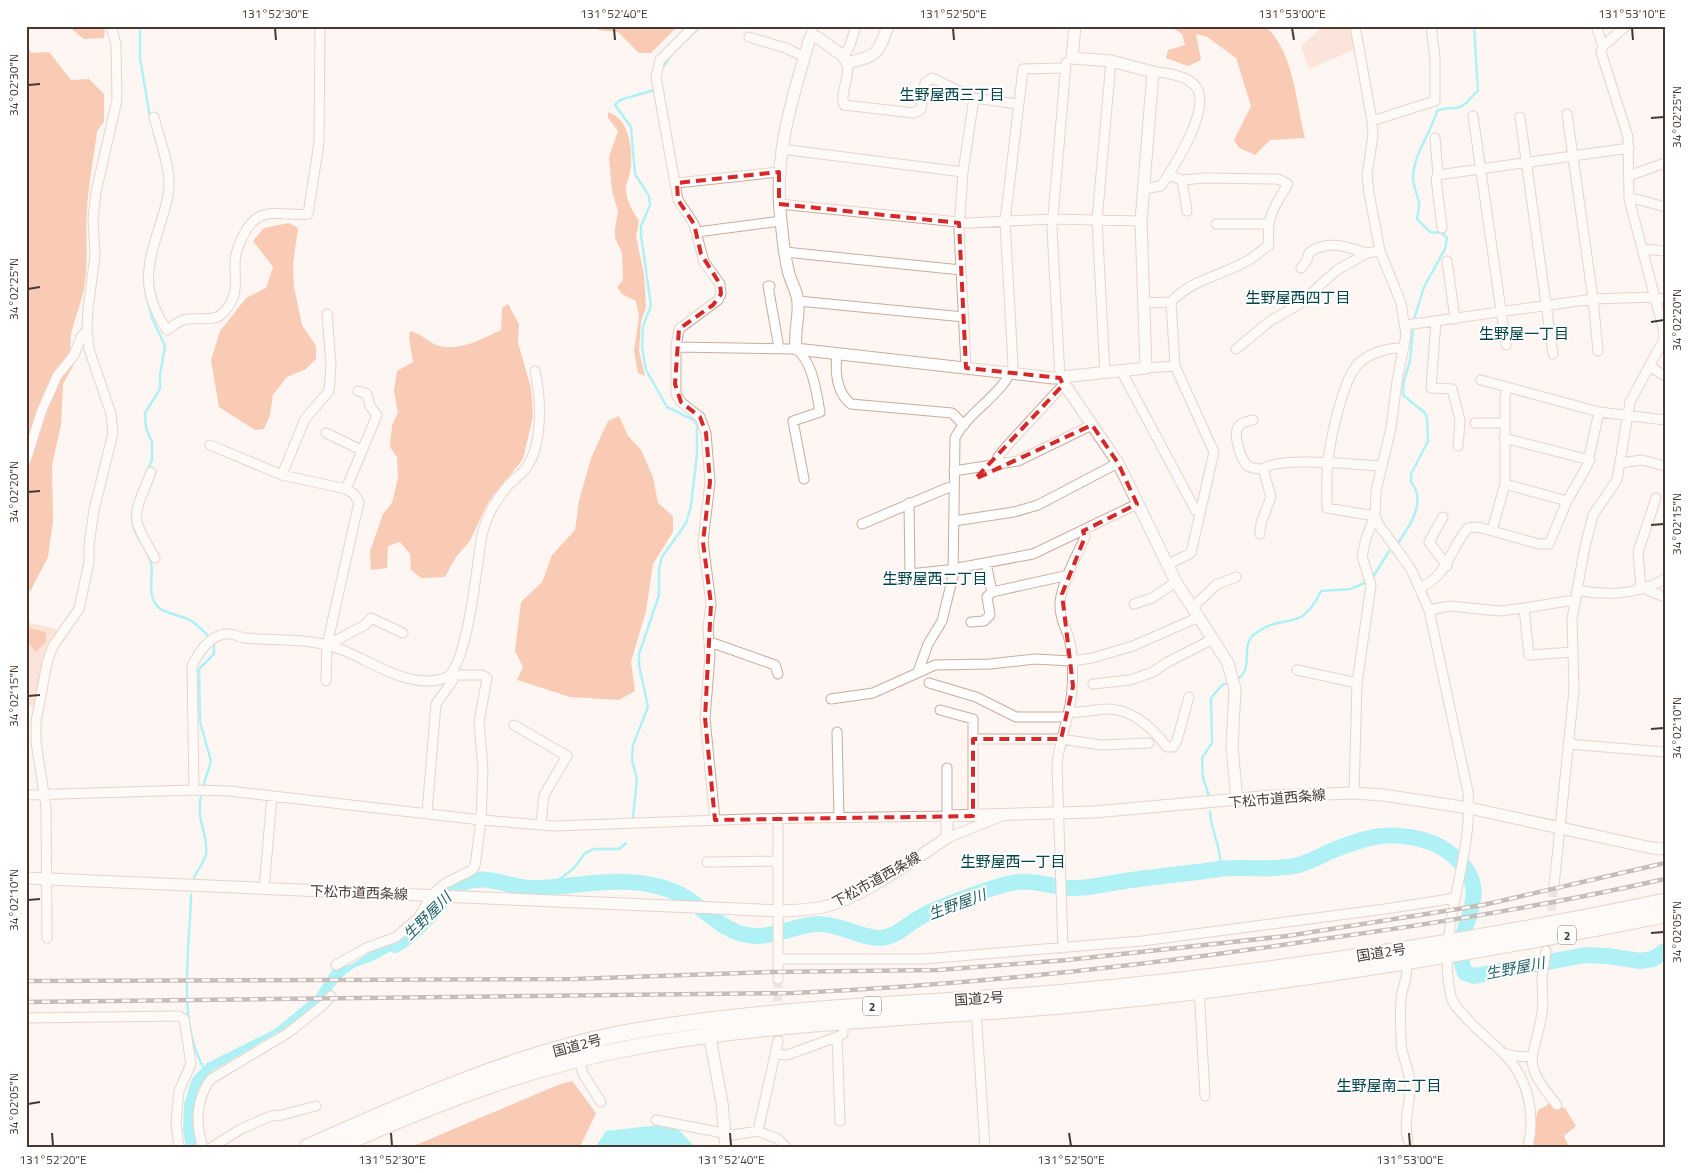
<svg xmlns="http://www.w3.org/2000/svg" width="1691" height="1173" font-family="'Titillium Web','Noto Sans JP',sans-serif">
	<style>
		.green { fill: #f8d1be }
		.forest { fill: #f49868 }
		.water { fill: #52ecf9 }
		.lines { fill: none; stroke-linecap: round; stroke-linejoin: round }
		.stream { stroke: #52ecf9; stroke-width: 2.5 }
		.river { stroke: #52ecf9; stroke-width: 16 }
		.street-tunnel { stroke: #d9d0cc; stroke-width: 9; stroke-dasharray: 9 4.5; stroke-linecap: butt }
		.street-casing { stroke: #cdab9a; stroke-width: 11 }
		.secondary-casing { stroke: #cdab9a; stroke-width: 13 }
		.highway-casing { stroke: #cdab9a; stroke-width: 17 }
		.street { stroke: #fff; stroke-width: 9 }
		.secondary { stroke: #fff; stroke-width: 11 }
		.highway { stroke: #fff; stroke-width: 15 }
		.rail-casing { stroke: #847872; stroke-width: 4.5 }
		.rail { stroke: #fff; stroke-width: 2.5; stroke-dasharray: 8; stroke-linecap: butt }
		.marked { fill: none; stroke: #d62828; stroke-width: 4; stroke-dasharray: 10 6; stroke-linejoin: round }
		.ticks { fill: none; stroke: #473932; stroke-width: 2 }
		.labels { text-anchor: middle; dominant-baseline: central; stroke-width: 4; stroke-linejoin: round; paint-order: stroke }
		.shield { fill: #fff; stroke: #7e7470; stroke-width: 1 }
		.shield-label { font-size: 12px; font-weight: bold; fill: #473932 }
		.street-label { font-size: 14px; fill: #473932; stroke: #fff }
		.neighbourhood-label { font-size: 15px; fill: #004348; stroke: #fff }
		.water-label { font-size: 15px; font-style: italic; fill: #236167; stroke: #fff }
		.neatline { fill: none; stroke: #473932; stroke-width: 2 }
		.ticks-label { font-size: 12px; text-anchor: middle; fill: #473932 }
	</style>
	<rect width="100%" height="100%" fill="#fdf6f2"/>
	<path class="green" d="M1323,26h30l3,23 -47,20 -8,-23z
		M26,622l27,6 6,4 -22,75 -11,-3z"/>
	<path class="forest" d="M68,26h37l-1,12 -20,1z
		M593,26h85l-27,27h-12l-21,-21 -19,-2z
		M1170,26h95c29,25 31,78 40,112l-35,2 -15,15 -16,-7 -5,-8 17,-34 -15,-48 -29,-21 -11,-3 5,26 -13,6 -22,-8 2,-8 17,-5 -3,-11z
		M26,42l5,11 18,-1 22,28 18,-1 15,15v28l-7,9c-3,27 -9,53 -10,80 -2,26 2,51 -3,77 -6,31 -19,43 -11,78l-10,18 -2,41 -9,40 1,56 -5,36 -17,33 -5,3z
		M608,112c24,8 26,44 21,65 -1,4 -4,7 -3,11 0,13 6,22 13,33l-3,15 8,39 2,32 -5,15 -2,29 6,25 -7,-3 -4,-22 5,-34 -3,-16 -14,-7 -5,-7 6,-7 -1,-27 -7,-15v-9l3,-18 -6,-20 -3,-34 9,-26 -10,-13z
		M289,223l9,5 -5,36 1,23 8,38 14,21v13l-10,10 -19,8 -14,18 -3,20 -6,14 -9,1 -36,-23 -8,-47 9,-29 26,-33 20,-10 7,-21 -20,-26 11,-13z
		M508,304l11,20 -1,19 13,45 2,28 -10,43 -35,43 -18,39 -14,16 -11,20 -24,1 -10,-8 -1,-16 -10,-12 -12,4 -1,22 -16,2 -1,-19 13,-37 9,-11 6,-25 -1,-21 -7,-10 2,-21 6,-14 -4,-21 3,-20 16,-9 -4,-24 1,-7c11,3 15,8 24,13 21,10 48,-5 67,-14l1,-22z
		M619,416l9,20 13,14 12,27 5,26 15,13v16l-20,32 -7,47 -15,51 4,29 -16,9 -49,-3 -53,-17 6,-13 -8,-16 6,-49 21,-20 10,-27 23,-25 4,-29 12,-43 17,-37z
		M26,627l20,5v10l-10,10 -10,-12z
		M572,1081l24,32 -16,34h-169l147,-62z
		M1549,1104l16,4 11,18 -12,10 5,11h-36l-2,-8 7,-29z"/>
	<path class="water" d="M413,934l-11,11 -29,16 -19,7 -13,10 -19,24 -23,18 -88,52c-21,22 -18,46 -14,75h-11l-3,-17 1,-26 8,-26 15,-15 68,-34 41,-34 16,-25 20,-6 18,-12z
		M668,1124l10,5 17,18h-100l11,-16z"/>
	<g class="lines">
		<path class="stream" d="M140,26v32l10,59
			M686,40l15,-14
			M663,67l8,-12
			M154,132l8,29
			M156,224l8,-28
			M144,278l3,-25
			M146,293l6,25 13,28 -5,29v14l-15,24 1,15 6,14v18l-5,11
			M1414,319l10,-32 21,-38 2,-11 -5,-5 -12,-1 -13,-13c1,-5 2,-10 2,-15 -1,-9 -6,-17 -6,-27 1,-24 18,-44 24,-66 8,-5 15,-1 23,-4 8,-3 11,-12 18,-16l-4,-65
			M134,506l6,-19
			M133,514c-4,19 14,31 18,49 3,15 -5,32 7,44 8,7 22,8 32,13 7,5 14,11 20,18
			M1398,543c12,-17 29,-42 13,-61v-8l17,-33 -1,-23 -2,-5 -22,-18 1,-15 6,-19 3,-31
			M1373,577l16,-26
			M1239,678c15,-11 0,-34 17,-45 30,-22 44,2 65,-42l29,-2 17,-7
			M203,787l8,-26 -11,-39 -1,-53 15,-15v-12
			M1209,796l-6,-18 -1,-20 10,-15 -1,-45 11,-13 7,-2
			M1210,812c1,20 12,36 11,57
			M633,817l4,-38 -5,-19 1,-15 15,-38 -9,-42v-11l20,-59v-26l3,-12 24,-34 5,-17 6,-52v-29l-5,-6 -25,-12 -21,-37 -4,-23 1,-21 8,-20 -10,-71v-9l9,-21 -1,-9 -14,-22 -4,-47 -16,-22 5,-5 34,-10
			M194,878c3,-8 10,-15 12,-24 3,-20 -12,-34 -4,-62
			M550,887l24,-19 11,-15 9,-4h25l7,-6
			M191,895c-1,53 -15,128 14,175"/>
		<path class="river" d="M395,945c19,-11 32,-27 46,-43 5,-6 11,-13 18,-17 27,-15 51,5 79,3 46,-2 86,-14 132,2 26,9 43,34 69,43 30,10 54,-9 80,-9 22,0 40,14 61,14 15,0 26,-13 39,-20 16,-10 82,-35 100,-36 19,-2 38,7 56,6 17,0 34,-5 50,-7 31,-5 63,-7 94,-12 25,-3 51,2 75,-3 12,-2 24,-9 35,-14 38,-16 63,-23 104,-9 9,4 19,11 26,18 38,38 -12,69 6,112l9,3 111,-21 23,1 32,5 13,-2 12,-8"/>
		<path class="street-tunnel" d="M1546,951l8,-65
			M778,979v62"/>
		<g class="street-casing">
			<path id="street" d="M694,26l-34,34 -4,17 22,123 16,24 10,38 16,22 1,10 -3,6 -39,29 -3,18v47l5,8 19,15 6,16 4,49 -7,60 8,62 -3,24 2,28 -5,62 10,102
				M1355,26l17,95 1,14 -6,40 2,18 11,58 21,52 5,32 -9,46 -6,47 -15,63 -1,25 4,9 32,44 18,41 39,182c6,69 -33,138 -17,204 2,10 11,17 18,25 10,11 22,20 33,31 26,24 34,62 26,95
				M1596,26l7,20
				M749,37l37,11 18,9
				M810,38l3,-12
				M843,56l6,-8 7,-22
				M847,63c4,15 -8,29 -3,42l70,8 7,-4 4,-26 7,-5 42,20 44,6
				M1567,114l26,185 5,52
				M1473,116l33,229
				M154,117c5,21 15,45 15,67 0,14 -5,28 -9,41 -14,42 -19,67 7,105 5,-3 10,-8 16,-10 12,-4 31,3 40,-7 16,-16 12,-30 12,-50 0,-13 11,-39 24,-46 13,-7 34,-1 49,-3l11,-71 1,-117
				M1520,117l33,237
				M1372,121l63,-20v-43l-4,-32
				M1435,138l3,37 -2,3 6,50
				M781,149l182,23
				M1438,175l191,-27
				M1628,176l37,-13
				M1182,180l5,31
				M677,183l102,-11
				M1144,189l17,-3c13,-19 51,-78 35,-99 -7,-11 -31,-15 -43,-15
				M1629,199h7l29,8
				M779,204l189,19 84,-4 89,2
				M1216,224h52
				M697,232l84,-11
				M1642,249l23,2
				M785,252l176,18
				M1447,261l8,58
				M1301,268l6,-8 2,-7c18,-14 38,-6 58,0
				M770,286h-2l11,62
				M798,301l166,16
				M1144,303l27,-1
				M1436,321l-5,67 21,1 8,31 -2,26
				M1406,325l187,-26 62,-2 10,2
				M676,347l120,2c17,13 20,42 24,63l-27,9 11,58
				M1236,349l34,-28 28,-16 39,-35 30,-17 13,-2
				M837,354c-2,17 -1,38 14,50l101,9 12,12
				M1649,366l16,10
				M966,367l-7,-137 4,-58 11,-74
				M1146,368l29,-2 -4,-64c21,-23 50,-26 76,-41 7,-4 15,-11 22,-16 -3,-28 5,-38 19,-61l-10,-5 -73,-1 -23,2 -14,-5
				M1124,370v6l72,135 4,3
				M1105,373l-8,-153 14,-159
				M1060,378l-8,-150 14,-165
				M1481,380l118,32 66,8
				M1253,420c-4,1 -11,2 -14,6 -7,7 2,35 9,40 5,3 10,3 15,3
				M1475,423h29
				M326,433l35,17
				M1504,438l86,22
				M210,445l72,30 64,14 8,5 5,8 -32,143 -1,36
				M26,460l16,-50 15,-34 17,-21 7,-18 6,-7
				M1621,463l21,-3 23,6
				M999,465l-1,-8 8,-10 57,-62
				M954,471l64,-10 74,-36
				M151,472c-18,47 -22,41 4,86
				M282,475l23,-56 24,-28 2,-26 -4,-51
				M1505,484l62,17
				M346,489l31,-74 -7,-9 -3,-12 -9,-3
				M909,503l1,71 37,-4 86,-16 104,-50
				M1443,517l-14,25 18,24
				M954,521l60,-9 24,-7 80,-42
				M862,524l85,-36 7,-1
				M1492,530l13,-46v-87l2,-8
				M1260,534l1,-11 10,-26 -8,-28c15,-13 95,-4 118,-3
				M986,563l6,29 77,-17
				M1167,565l24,-12 23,-101 -39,-86
				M1421,587c27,-11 29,-39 47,-59l10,-1 61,17h10l18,-43 20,-35 12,-54
				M1646,587l3,4 16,6
				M1641,589l-3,-37 18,-54
				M1577,590c31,6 60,5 88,-11
				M1134,604l18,-6 24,-16
				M1192,608l24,-23 20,-8
				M1429,610l21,-4 49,5 25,-3
				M971,622l13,-1 6,-6 -3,-18 5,-5
				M710,642l65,23 3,9
				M327,645l38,-20 6,-7 32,15
				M1573,652l-44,3 -5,-47 44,-7 6,1
				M1297,670l60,13
				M918,672l10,-28 14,-23 11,-45 2,-138c13,-27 51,-45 58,-73l-8,-143 18,-153 41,-1
				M929,683l47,14 40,20h51
				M1093,684l37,-4 23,-8 13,-9 47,-24
				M831,699l42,-6 62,-28 55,-1 45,-5 36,2 21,-3 41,-12 66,-29
				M940,710l33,9v97
				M1069,712c11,1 24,-2 36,-3 26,-1 47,18 62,38h6l4,-7 12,-43
				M514,725l53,31 -23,39 -3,29
				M837,732l2,86
				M973,739h88l40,6 48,-2
				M1568,744l97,8
				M194,790l-2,-124c6,-13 18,-31 34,-32 6,-1 13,3 19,4 33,3 68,-1 100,13 29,12 66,39 100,27 23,-8 32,-118 37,-143 4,-17 13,-34 24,-47 6,-8 15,-13 21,-21 16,-24 14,-70 8,-96
				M1354,793l3,-110 14,-98 -9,-29 4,-18 9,-22 -48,-8c0,-15 -1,-31 1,-46 2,-22 15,-83 30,-98 11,-11 31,-17 46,-16
				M26,795l168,-5 35,1 252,29 74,6 193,-7 199,-3v-48
				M427,813l9,-109 17,-24v-6
				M947,838l55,-22
				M707,862l71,-1
				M1554,886l20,-196 -2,-71 12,-68 9,-36 24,-35 13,-78 34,-63 -1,-11 -34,-129 -1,-62 -27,-85 2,-6 23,-20
				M264,889l8,-93
				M47,938l-1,-131 -10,-65v-20l11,-59 6,-17 26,-37 10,-47v-17l5,-35 19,-77 -2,-19 -22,-65 -2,-19 1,-21 7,-54 -2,-36 3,-27 21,-92 -1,-56 -5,-18
				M1063,948l-6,-183c2,-26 14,-50 15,-76 1,-15 1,-39 -4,-54 -4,-10 -9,-21 -8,-33 3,-22 16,-45 25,-65l-2,-6
				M1546,951c-1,10 -4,20 -4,30 0,11 2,21 0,32 -8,50 -23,46 15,92
				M779,959h144l219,-18 243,-32 71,-11
				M1406,962c2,13 -1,19 -4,30 -3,15 -1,35 -1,51 1,16 10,28 9,44 0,18 -7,36 -2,53
				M336,965l30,-17 30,-11 22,-19 14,-23 12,-11 28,-14 3,-4 6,-46 2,-51 -4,-47 8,-44 -5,-3h-31
				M778,979v-161
				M1199,988l6,108
				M976,1010l9,137
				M26,1018l153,-2 5,3 7,45 -12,27 -3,31 3,25
				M837,1037l3,84
				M1503,1053l12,3 17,1
				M776,1054l11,1 50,-18 6,-3v-11
				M579,1059l4,15 18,28
				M656,1120l77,15 25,-4 20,8 8,8
				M758,1131l20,-90
				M203,1147c-8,-23 -7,-49 8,-68l77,-46 34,-27 9,-10
				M212,1147l29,-18 30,-13 11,-1 34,-9"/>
		</g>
		<g class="secondary-casing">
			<path id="secondary" d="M888,26c-11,30 -10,29 -41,37l-4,-7 -26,-19 -7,1c-18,60 -37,120 -29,183 2,17 3,33 7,49 2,11 10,22 10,33 1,15 -4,30 -2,46l257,29 93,-10 -5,-147 12,-149 -42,-11 -39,-3 3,-32
				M1060,378l58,85 58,119 52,81 7,26 -3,58 5,54
				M26,878l690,30c35,1 73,6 107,-1 35,-7 93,-49 124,-69v-22l147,-4 178,-16 82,-3 29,2 86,13 183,40 13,1
				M708,1027l14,76 4,44"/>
		</g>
		<g class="highway-casing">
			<path id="highway" d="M307,1147c103,-46 217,-97 328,-116 142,-25 287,-26 430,-39 202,-19 402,-49 600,-91
				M337,1147c98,-44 197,-82 303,-101 149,-27 302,-28 453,-43 193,-19 382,-50 572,-88"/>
		</g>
		<use href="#street" class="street"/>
		<use href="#secondary" class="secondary"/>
		<use href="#highway" class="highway"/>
		<g class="rail-casing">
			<path id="rail" d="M26,981l548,-2 198,-7 166,-2 129,-10 220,-24 196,-31 182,-42
				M26,1002l767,-9c176,-8 350,-27 523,-53 117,-16 234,-35 349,-61"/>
		</g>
		<use href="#rail" class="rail"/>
	</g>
	<path d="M0 0H1691V1173H0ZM779,172v32l180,19 7,145 94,10 3,7 -88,94 117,-54 26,38 19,41 -54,27 2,6 -23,57 11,92 -12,53h-88v77l-258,4 -10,-102 6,-114 -8,-62 7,-60 -4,-49 -6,-16 -19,-15 -6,-18 4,-55 34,-24 8,-11 -1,-10 -19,-30 -7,-30 -16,-24 -1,-17z" fill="#fdf6f2" fill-opacity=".55" fill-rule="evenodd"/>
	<path class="marked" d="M779,172v32l180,19 7,145 94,10 3,7 -88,94 117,-54 26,38 19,41 -54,27 2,6 -23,57 11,92 -12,53h-88v77l-258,4 -10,-102 6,-114 -8,-62 7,-60 -4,-49 -6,-16 -19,-15 -6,-18 4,-55 34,-24 8,-11 -1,-10 -19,-30 -7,-30 -16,-24 -1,-17z"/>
	<path class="ticks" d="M275,28l1,12M614,28l1,12M953,28l1,12M1292,28l2,12M1632,28l1,12M28,85l12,-1M1651,118l13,-1M28,289l12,-2M1651,322l13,-2M28,492l12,-1M1651,525l13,-1M28,696l12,-1M1651,729l13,-1M28,900l12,-1M1651,933l13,-1M28,1104l12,-2M52,1133l1,13M391,1133l1,13M730,1133l1,13M1069,1133l2,13M1409,1133l1,13"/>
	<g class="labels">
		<g class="shield">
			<rect x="1558" y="925.5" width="18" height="19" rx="4"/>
			<rect x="863" y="996.5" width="18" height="19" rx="4"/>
		</g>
		<g class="shield-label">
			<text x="1567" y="935">2</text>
			<text x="872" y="1006">2</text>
		</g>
		<g class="street-label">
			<text transform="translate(1277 798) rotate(-5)">下松市道西条線</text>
			<text transform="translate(876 879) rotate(-29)">下松市道西条線</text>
			<text transform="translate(359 892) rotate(2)">下松市道西条線</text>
			<text transform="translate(1381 952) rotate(-9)">国道2号</text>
			<text transform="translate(979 998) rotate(-4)">国道2号</text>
			<text transform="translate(577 1045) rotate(-15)">国道2号</text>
		</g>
		<g class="neighbourhood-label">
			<text x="952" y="94">生野屋西三丁目</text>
			<text x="1298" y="297">生野屋西四丁目</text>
			<text x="1524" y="333">生野屋一丁目</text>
			<text x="935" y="578">生野屋西二丁目</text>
			<text x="1013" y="861">生野屋西一丁目</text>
			<text x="1389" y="1085">生野屋南二丁目</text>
		</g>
		<g class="water-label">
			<text transform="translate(957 904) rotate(-20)">生野屋川</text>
			<text transform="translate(427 916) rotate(-45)">生野屋川</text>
			<text transform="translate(1515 968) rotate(-11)">生野屋川</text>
		</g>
	</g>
	<rect width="1691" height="1173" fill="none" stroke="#ffffff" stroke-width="55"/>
	<rect x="28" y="28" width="1636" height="1118" class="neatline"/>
	<g class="ticks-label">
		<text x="275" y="18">131°52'30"E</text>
		<text x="614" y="18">131°52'40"E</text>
		<text x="953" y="18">131°52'50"E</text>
		<text x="1292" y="18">131°53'00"E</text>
		<text x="1632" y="18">131°53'10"E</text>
		<text transform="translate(14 85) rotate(-90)" y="4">34°02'30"N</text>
		<text transform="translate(1677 117) rotate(-90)" y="4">34°02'25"N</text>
		<text transform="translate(14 289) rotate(-90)" y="4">34°02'25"N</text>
		<text transform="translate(1677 320) rotate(-90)" y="4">34°02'20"N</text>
		<text transform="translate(14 492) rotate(-90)" y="4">34°02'20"N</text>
		<text transform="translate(1677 524) rotate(-90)" y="4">34°02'15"N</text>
		<text transform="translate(14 696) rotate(-90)" y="4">34°02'15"N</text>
		<text transform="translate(1677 728) rotate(-90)" y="4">34°02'10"N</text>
		<text transform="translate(14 900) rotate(-90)" y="4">34°02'10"N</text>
		<text transform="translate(1677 932) rotate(-90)" y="4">34°02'05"N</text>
		<text transform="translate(14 1104) rotate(-90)" y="4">34°02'05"N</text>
		<text x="53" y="1164">131°52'20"E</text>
		<text x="392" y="1164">131°52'30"E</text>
		<text x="731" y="1164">131°52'40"E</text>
		<text x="1071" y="1164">131°52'50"E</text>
		<text x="1410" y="1164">131°53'00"E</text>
	</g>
</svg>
